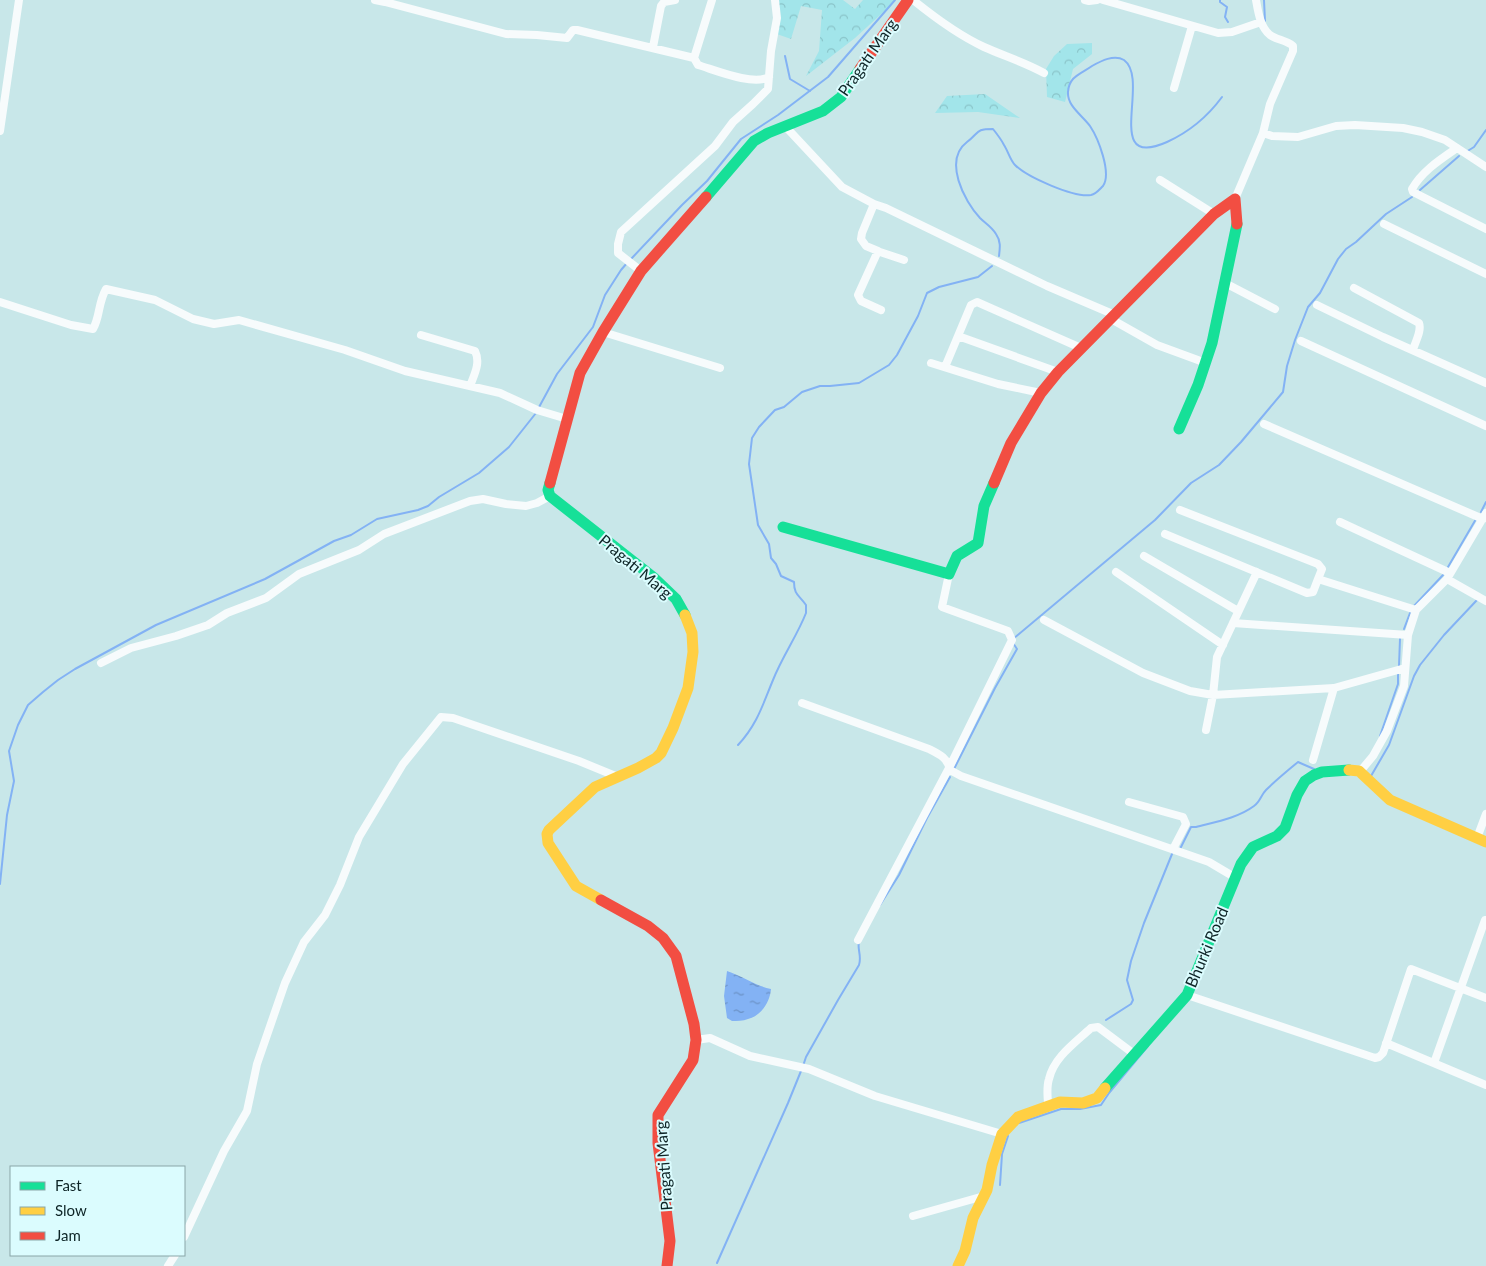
<svg xmlns="http://www.w3.org/2000/svg" width="1486" height="1266" font-family="Lato,sans-serif">
	<style>
		.forest { fill: url(#forest-crowns) }
		.water { fill: url(#water-ripples) }
		.lines { fill: none; stroke-linecap: round; stroke-linejoin: round }
		.stream { stroke: #83b2f4; stroke-width: 2 }
		.street { stroke: #f7fbfc; stroke-width: 8 }
		.fast { stroke: #16e098; stroke-width: 11 }
		.slow { stroke: #ffcf43; stroke-width: 11 }
		.jam { stroke: #f24e42; stroke-width: 11 }
		.labels { text-anchor: middle; dominant-baseline: central; stroke-width: 4; stroke-linejoin: round; paint-order: stroke }
		.street-label { font-size: 16px; fill: #0d2426; stroke: #dbfcfe }
	</style>
	<defs>
		<pattern id="forest-crowns" width="20" height="18" patternUnits="userSpaceOnUse" patternTransform="scale(1.25)"><rect width="20" height="18" fill="#a2e5ea"/><path d="M2 6a3 3 0 1 1 6 0M12 15a3 3 0 1 1 6 0" fill="none" stroke="#8ac4c9"/></pattern>
		<pattern id="water-ripples" width="26" height="14" patternUnits="userSpaceOnUse" patternTransform="scale(1.25)"><rect width="26" height="14" fill="#83b2f4"/><path d="M2 4q2-2 4 0t4 0M15 11q2-2 4 0t4 0" fill="none" stroke="#6a91c5"/></pattern>
	</defs>
	<rect width="100%" height="100%" fill="#c8e7e9"/>
	<path class="forest" d="M775,0h68l12,9 8,-9h32l-4,5 -36,33 -49,38 13,-25 3,-41 -21,-4 -10,33 -17,-6z
		M1092,43v11l-19,15 -8,33 -18,-5 -1,-28 8,-13 13,-12z
		M985,94l35,24 -42,-6 -43,1 12,-17z"/>
	<path class="water" d="M727,971c15,5 29,15 44,18 -1,13 -10,27 -23,30 -5,2 -11,2 -16,2l-5,-3 -3,-22z"/>
	<g class="lines">
		<path class="stream" d="M1220,0v2l7,5 -2,10 3,5
			M1264,0l1,21
			M785,56l5,23 20,12
			M1466,152l8,-5 12,-17
			M1420,190l39,-34
			M999,256c1,-8 2,-15 -3,-22 -4,-7 -11,-11 -16,-16 -16,-17 -37,-58 -13,-76 13,-10 8,-13 26,-13 4,5 8,10 11,16 4,6 6,15 11,20 12,12 59,33 76,30 5,-1 8,-5 12,-9 9,-13 -5,-48 -13,-60 -8,-11 -23,-20 -22,-34 1,-16 13,-18 24,-26 9,-5 22,-12 32,-6 27,20 -22,111 43,82 22,-10 41,-26 55,-45
			M631,259l51,-54 25,-24 34,-42 37,-24 50,-38 67,-77
			M538,409l19,-35 36,-47 12,-32 16,-25 6,-7
			M1481,512l5,-10
			M1448,567l28,-48
			M1414,606l29,-31
			M1404,629l6,-16
			M1013,639l142,-119 36,-37 28,-18 22,-23 42,-50 4,-26 8,-26 13,-33 12,-14 18,-34 8,-10 10,-7 30,-28 26,-17
			M1399,666l1,-27
			M1380,736l18,-52v-11
			M738,745c19,-20 25,-41 35,-65 9,-23 24,-44 33,-67v-8c-7,-10 -12,-10 -12,-23l-13,-6 -5,-12 -5,-6 -2,-14 -11,-19 -9,-61 3,-26 7,-11 16,-17 9,-3 18,-15 18,-6h10l29,-3 30,-18 8,-10 21,-39 9,-23 12,-6 39,-10 14,-11
			M954,769l41,-81 22,-39 -4,-6
			M1371,776l18,-31 25,-69 6,-11 24,-30 33,-35
			M1180,849l11,-22h5c19,-5 42,-9 58,-21 6,-4 7,-11 12,-16 10,-10 21,-19 32,-28l16,7
			M0,884l7,-69 7,-34 -5,-30 9,-26 10,-20 15,-13 15,-12 17,-11 81,-44 109,-46 69,-38 17,-6 26,-16 41,-9 10,-4 11,-9 40,-24 30,-26 27,-34
			M880,905l19,-30 28,-57 23,-41
			M1106,1020l25,-16 2,-4 -6,-20 4,-19 13,-38 28,-69
			M803,1066l3,-9 32,-57 21,-35c3,-9 -2,-16 0,-23
			M1019,1123l42,-14h19l21,-4 8,-12 39,-47
			M1000,1185l2,-31 6,-18
			M717,1263l71,-160 13,-32"/>
		<path class="street" d="M375,0l10,2 121,32 31,1 30,3 6,-8h4l117,28 18,-58
			M913,0c21,17 45,35 71,47 20,9 40,15 60,26
			M1085,0l4,1 8,-1
			M1103,0l115,33 14,-1 29,-10
			M653,47l8,-41 3,-4 11,-2
			M694,58l4,7c17,5 55,21 71,12
			M1174,88l18,-62
			M785,126l57,61 32,17 12,4 161,78 68,29
			M0,131l19,-131
			M1263,133l9,3 26,1 38,-11 19,-1 48,3 19,4 23,8 41,27
			M1457,148c-16,11 -35,23 -45,41l1,3 73,37
			M1160,180l54,34
			M1235,199l28,-66 7,-29 23,-53v-5c-7,-6 -16,-6 -23,-11 -10,-8 -12,-24 -14,-35
			M874,204l-12,29 -1,6 5,7 12,5 -20,44 3,6 20,9
			M1384,224l102,50
			M877,251l27,9
			M641,271l-23,-18v-9l3,-12 94,-86 18,-24 20,-18 15,-15 3,-38 6,-33 -2,-18
			M1225,283l50,26
			M1354,288l65,35c3,8 -4,19 -6,27
			M0,302l71,23 22,4c7,-12 5,-26 13,-40l49,11 38,19 21,5 25,-4 106,30 60,21 95,22 37,17 30,9
			M1317,305l66,32 103,46
			M1111,319l46,26 49,18
			M603,332l117,36
			M421,335l54,16c6,12 -1,24 -5,35
			M958,336l100,36
			M1301,341l185,85
			M931,363l67,21 43,9
			M945,367l26,-62 6,-3 104,46
			M1264,424l219,95
			M1180,510l138,54 4,5 -4,10 98,31
			M1340,522l110,51
			M1165,534l142,59 6,-1 5,-13
			M1144,556l94,55
			M1116,572l107,73
			M1447,579l39,22
			M1044,620l99,53 47,18 23,4 121,-7 71,-20
			M1233,623l175,12
			M101,663l30,-15 45,-12 32,-11 19,-12 39,-15 33,-24 60,-24 25,-16 86,-33 13,-2 23,5 20,2 11,-3 13,-7
			M802,703l127,46c10,5 19,9 21,21l11,6 248,86 27,16
			M1206,730l7,-35 4,-38 40,-85
			M1313,760l21,-72
			M1359,771l4,-3 10,-12 14,-25 17,-45 4,-51 8,-25 31,-31 39,-66
			M1129,802l54,15 3,7 -13,25
			M1477,838l9,-24
			M858,940l92,-174 62,-126 -4,-9 -66,-24 7,-33
			M1187,995l188,63 4,-1 4,-4 28,-84 75,29
			M696,1040l14,-2 40,18 59,13 66,27 127,38
			M1386,1043l100,42
			M1434,1063l51,-143
			M1048,1106c0,-9 -2,-18 1,-27 5,-22 26,-36 42,-51l7,-1 36,27
			M913,1216l71,-20
			M184,1237l40,-86 23,-40 10,-47 28,-81 19,-41 21,-27 15,-30 19,-48 44,-73 38,-47 12,1 126,43 39,16
			M168,1266l7,-11"/>
		<path class="fast" d="M706,197l48,-56 14,-8 55,-22 18,-14 19,-28
			M1179,429l19,-44 14,-42 25,-119
			M550,483l-2,7 2,6 103,81 23,22 9,16
			M783,527l166,47 8,-18 21,-13 6,-37 10,-23
			M1105,1088l82,-93 54,-131 12,-17 24,-11 8,-8 12,-33 8,-14 9,-6 8,-3 27,-2"/>
		<path class="slow" d="M1349,770l10,1 31,29 96,42
			M601,900l-25,-14 -28,-43 -1,-9 2,-4 46,-43 43,-19 18,-10 5,-5 12,-25 15,-40 5,-36 -1,-19 -7,-18
			M958,1266l7,-15 8,-33 14,-28 5,-25 10,-31 16,-17 42,-15 23,1 14,-5 8,-10"/>
		<path class="jam" d="M860,69l48,-69
			M550,483l30,-110 23,-41 38,-61 65,-74
			M994,483l17,-40 30,-50 17,-21 156,-158 21,-15 2,25
			M601,900l47,26 15,12 13,18 18,68 2,16 -3,20 -35,55v28l12,98 -3,25"/>
	</g>
	<g class="labels">
		<g class="street-label">
			<text transform="translate(867 57) rotate(-55)">Pragati Marg</text>
			<text transform="translate(636 566) rotate(40)">Pragati Marg</text>
			<text transform="translate(1206 947) rotate(-67)">Bhurki Road</text>
			<text transform="translate(663 1166) rotate(-94)">Pragati Marg</text>
		</g>
	</g>
	<rect x="10" y="1166" width="175" height="90" fill="#dbfcfe" stroke="#89a6a8"/>
	<rect x="20" y="1182" width="25" height="8" fill="#16e098" stroke="#89a6a8"/>
	<text x="55" y="1191" font-size="15" fill="#0d2426">Fast</text>
	<rect x="20" y="1207" width="25" height="8" fill="#ffcf43" stroke="#89a6a8"/>
	<text x="55" y="1216" font-size="15" fill="#0d2426">Slow</text>
	<rect x="20" y="1232" width="25" height="8" fill="#f24e42" stroke="#89a6a8"/>
	<text x="55" y="1241" font-size="15" fill="#0d2426">Jam</text>
</svg>
